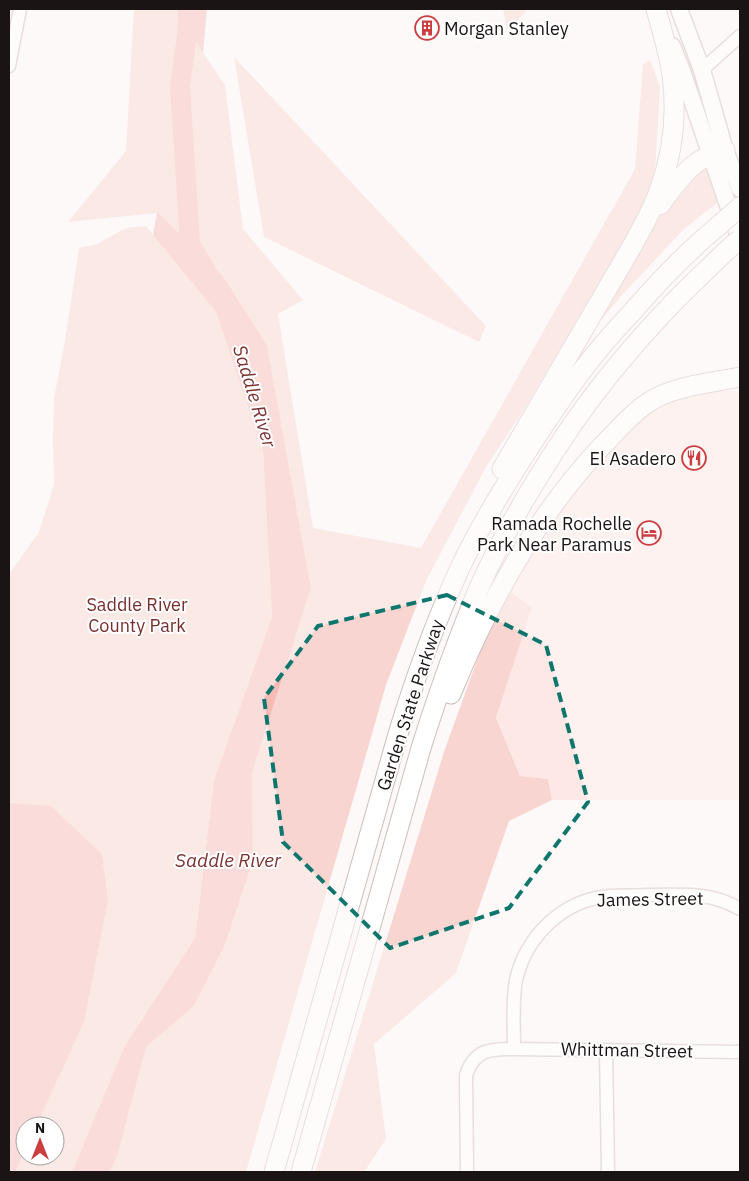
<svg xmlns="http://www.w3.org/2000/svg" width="749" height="1181" font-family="'IBM Plex Sans',sans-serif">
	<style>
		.built { fill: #fee8e6 }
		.green { fill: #f9d5d1; fill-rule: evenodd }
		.water { fill: #f7bab5 }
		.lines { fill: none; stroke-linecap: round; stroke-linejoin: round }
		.river { stroke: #f7bab5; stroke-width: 20 }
		.minor-casing { stroke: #cebdbb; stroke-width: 15 }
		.major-casing { stroke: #cebdbb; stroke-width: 19 }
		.highway-casing { stroke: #cebdbb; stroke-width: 21 }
		.minor { stroke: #fff; stroke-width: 12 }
		.major { stroke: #fff; stroke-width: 16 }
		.highway { stroke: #fff; stroke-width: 19 }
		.highway-bridge-casing { stroke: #cebdbb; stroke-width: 21; stroke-linecap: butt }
		.highway-bridge { stroke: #fff; stroke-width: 19 }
		.marked { fill: none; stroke: #0f766e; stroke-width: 4; stroke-dasharray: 10 6; stroke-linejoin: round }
		.labels { text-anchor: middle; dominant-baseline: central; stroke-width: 4; stroke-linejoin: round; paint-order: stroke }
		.poi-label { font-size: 18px; fill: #1a1414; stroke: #fff; text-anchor: end }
		.park-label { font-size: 18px; fill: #762e2c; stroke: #fff }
		.street-label { font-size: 18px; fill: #1a1414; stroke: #fff }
		.water-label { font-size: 19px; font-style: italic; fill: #7a312f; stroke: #fff }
	</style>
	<rect width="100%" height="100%" fill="#fdf9f8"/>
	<path class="built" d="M691,386l49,6v408h-188l-4,-21 -28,-3 -24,-58 36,-111 -26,-18 24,-52 93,-113z"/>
	<path class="green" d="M134,9h45l24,44 22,32 18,144 60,71 -25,14 35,214 108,20 214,-379 8,-105 7,-4 10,27 -6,102 -129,219 -39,59 -60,114 -40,104 -140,487h-136l8,-18 28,-107 47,-40 60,-147 -1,-87 59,-185 -44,-243 -44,-69 -66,-63 -89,9 58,-71z
		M503,9h26l-22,21z
		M234,57l252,269 -7,16 -215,-105z
		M704,168l5,3 8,32 -33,26 -61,65 -44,52 68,-118 33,-42z
		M146,226l70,86 47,139 9,166 -58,163 -19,158 -71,109 -52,125h-63v-598l30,-42 15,-48 -1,-45 1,-41 11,-57 14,-93 18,-4 29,-16zM25,1126h30v30h-30z
		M506,589l26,18 -36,111 24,58 28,3 4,21 -43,21 -53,152 -82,71 12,95 -22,33h-49l129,-420 50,-139z"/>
	<path class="water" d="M179,9h28l-4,44 -23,-40z
		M157,212l66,64 44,69 44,243 -59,185 1,87 -29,87 -31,60 -47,40 -28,107 -8,18h-38l52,-125 71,-109 19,-158 58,-163 -9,-166 -47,-139 -63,-77z
		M9,803l42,3 51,48 6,46 -24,122 -48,104h-11v25l-10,21h-6z"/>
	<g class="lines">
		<path class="river" d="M188,9v18l-8,60 10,157 14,23"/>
		<g class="minor-casing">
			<path id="minor" d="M9,66l11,-57
				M702,70l38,-34
				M514,1049c0,-22 -2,-47 2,-69 10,-44 47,-80 93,-84 13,-1 26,0 38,-1 35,0 62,-4 93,14
				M606,1050l2,122
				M467,1172l-1,-97c9,-26 24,-26 48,-26l226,3"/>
		</g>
		<g class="major-casing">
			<path id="major" d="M679,9l23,61 23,80 15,39
				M672,46l10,25 58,169"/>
		</g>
		<g class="highway-casing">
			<path id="highway" d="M660,205c10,-14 25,-35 39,-44 8,-5 17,-8 26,-11
				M502,469l132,-226c9,-18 20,-35 26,-55 13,-36 17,-75 12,-113 -3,-22 -10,-44 -16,-66
				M451,694c37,-91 84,-177 151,-248 14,-14 28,-31 44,-42 25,-18 65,-21 94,-27
				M274,1172l124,-438c17,-56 37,-111 61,-164 20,-43 46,-85 72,-125 15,-23 30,-46 47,-69 17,-23 36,-45 56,-66 26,-30 53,-58 83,-83
				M301,1172l120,-424c17,-54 36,-108 58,-160 23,-52 53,-103 85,-151 31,-47 68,-91 107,-132 17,-18 36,-35 54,-53"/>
		</g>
		<use href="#minor" class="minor"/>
		<use href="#major" class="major"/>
		<use href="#highway" class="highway"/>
		<g class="highway-bridge-casing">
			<path id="highway-bridge" d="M717,227l23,-20
				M725,252l15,-13"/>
		</g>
		<use href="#highway-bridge" class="highway-bridge"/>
	</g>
	<path d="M0 0H749V1181H0ZM447,595l99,50 42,157 -79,106 -119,40 -107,-106 -19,-144 54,-72z" fill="#fdf9f8" fill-opacity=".55" fill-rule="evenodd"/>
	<path class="marked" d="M447,595l99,50 42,157 -79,106 -119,40 -107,-106 -19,-144 54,-72z"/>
	<defs>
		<g id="building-ring" transform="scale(1.25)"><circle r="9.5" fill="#fff" stroke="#cc3d40" stroke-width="1.5"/><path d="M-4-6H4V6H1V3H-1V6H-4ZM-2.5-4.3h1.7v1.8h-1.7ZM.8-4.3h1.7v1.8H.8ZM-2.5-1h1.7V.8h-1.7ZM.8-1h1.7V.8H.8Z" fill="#cc3d40"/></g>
		<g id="restaurant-ring" transform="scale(1.25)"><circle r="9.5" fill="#fff" stroke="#cc3d40" stroke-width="1.5"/><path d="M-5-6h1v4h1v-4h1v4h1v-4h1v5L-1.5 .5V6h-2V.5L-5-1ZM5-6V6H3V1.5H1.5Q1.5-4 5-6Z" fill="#cc3d40"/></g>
		<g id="hotel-ring" transform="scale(1.25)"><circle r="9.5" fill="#fff" stroke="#cc3d40" stroke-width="1.5"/><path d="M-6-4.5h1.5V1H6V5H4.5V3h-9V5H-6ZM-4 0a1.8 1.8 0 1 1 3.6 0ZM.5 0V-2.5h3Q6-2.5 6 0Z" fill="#cc3d40"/></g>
	</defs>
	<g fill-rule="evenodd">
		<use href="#building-ring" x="427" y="28"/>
		<use href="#restaurant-ring" x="694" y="458"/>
		<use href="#hotel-ring" x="649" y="533"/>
	</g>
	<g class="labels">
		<g class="poi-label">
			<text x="444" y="28" text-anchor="start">Morgan Stanley</text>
			<text x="676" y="458">El Asadero</text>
			<text x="632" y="523">Ramada Rochelle<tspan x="632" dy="21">Park Near Paramus</tspan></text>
		</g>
		<g class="park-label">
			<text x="137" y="604">Saddle River<tspan x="137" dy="21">County Park</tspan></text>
		</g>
		<g class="street-label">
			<text transform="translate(410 705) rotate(-72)">Garden State Parkway</text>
			<text transform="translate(650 899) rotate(-1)">James Street</text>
			<text transform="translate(627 1050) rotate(1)">Whittman Street</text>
		</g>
		<g class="water-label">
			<text transform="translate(255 396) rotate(73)">Saddle River</text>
			<text x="228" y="860">Saddle River</text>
		</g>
	</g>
	<rect width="749" height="1181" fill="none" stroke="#1a1414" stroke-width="20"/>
	<g transform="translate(40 1141)"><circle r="24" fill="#ffffff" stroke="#a3a1a1"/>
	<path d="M0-4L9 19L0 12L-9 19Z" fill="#cc3d40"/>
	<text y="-8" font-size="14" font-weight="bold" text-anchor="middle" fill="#1a1414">N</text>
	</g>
</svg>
